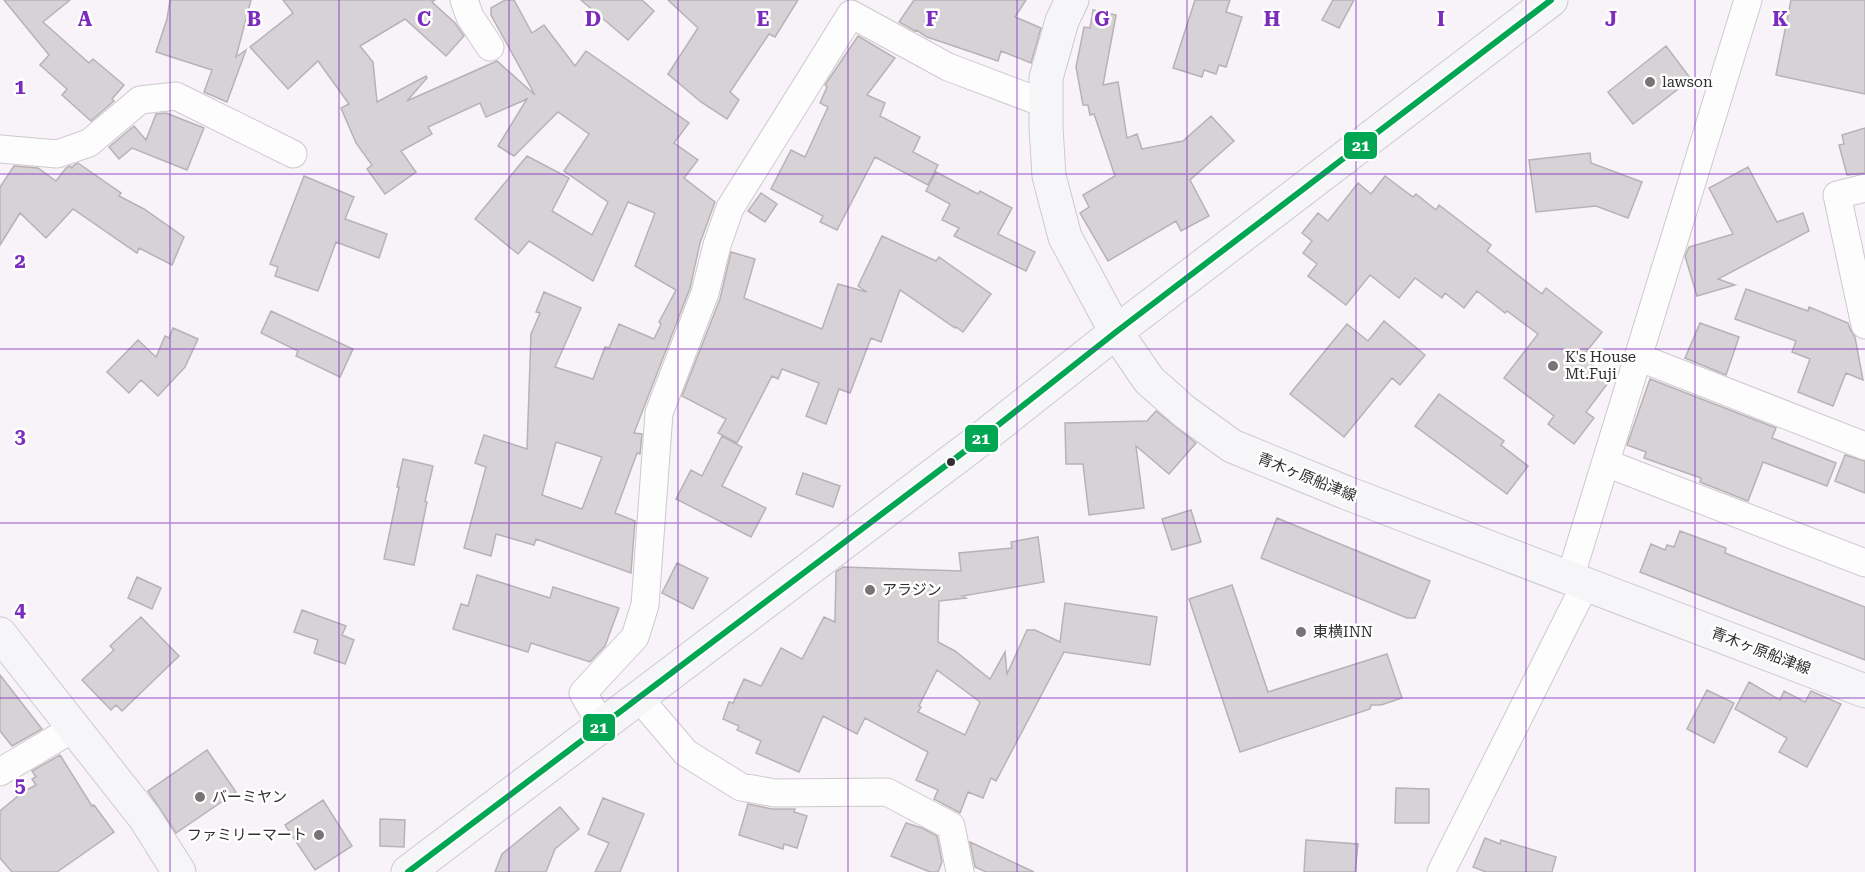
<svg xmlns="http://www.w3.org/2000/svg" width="1865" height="872" font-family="'Roboto Serif','Noto Sans JP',serif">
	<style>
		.building { fill: #d7d2d6; stroke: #b6b2b5; stroke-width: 1.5; fill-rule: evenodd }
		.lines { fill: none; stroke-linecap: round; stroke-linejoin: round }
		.street-casing { stroke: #cdc9ce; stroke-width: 29 }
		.secondary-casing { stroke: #cdc9ce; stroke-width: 35 }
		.street { stroke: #fefdfe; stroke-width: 27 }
		.secondary { stroke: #f6f6f8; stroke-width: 33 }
		.bus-1-casing { stroke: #fff; stroke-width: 10 }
		.bus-1 { stroke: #00a651; stroke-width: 6 }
		.grid { fill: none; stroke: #7b2cbf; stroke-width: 1.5; stroke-opacity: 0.55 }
		.poi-dot { fill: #777478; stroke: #fff; stroke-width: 2 }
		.bus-dot { fill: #322f32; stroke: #fff; stroke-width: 2 }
		.labels { text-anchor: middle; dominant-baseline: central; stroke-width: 5; stroke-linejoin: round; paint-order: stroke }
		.poi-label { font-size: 15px; fill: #322f32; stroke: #fff; text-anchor: start }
		.street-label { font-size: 15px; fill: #322f32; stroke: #fff }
		.grid-label { font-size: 20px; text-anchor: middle; font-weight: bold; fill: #7b2cbf; stroke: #fff; stroke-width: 5; stroke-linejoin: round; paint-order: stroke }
		.line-badge { stroke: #fff; stroke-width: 2 }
		.badge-label { font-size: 16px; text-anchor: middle; font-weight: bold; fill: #fff }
	</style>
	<rect width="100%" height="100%" fill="#f8f3f9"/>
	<path class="building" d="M4,0h66l-27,22 46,41 4,-4 31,26 -12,14 2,2 -23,20 -29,-26 5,-6 -27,-24 9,-10z
		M170,0h81l-15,57 10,-7 -19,52 -23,-10 8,-22 -56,-18 11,-33z
		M283,0h152l-3,2 23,21 9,13 -18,20 -41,-37 -45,27 13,16 4,40 49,-26 1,2 -20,23 90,-40 38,34 -44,-80v-7l14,-8h9l18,33 12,-8 31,41 11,-15 103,72 -15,20 24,17 -14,18 31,24 -15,41 -10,45 -56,145 8,1 -2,20 -3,-1 -22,60 20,8 -4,52 -95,-34 -2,6 -38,-11 -5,22 -27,-8 22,-81 -11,-4 9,-28 43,14 4,-115 9,-21 -4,-1 8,-20 37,16 -26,59 38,12 12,-32 4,1 10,-24 35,15 7,-15 -2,-2 17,-32 -41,-24 20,-53 -27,-11 -35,79 -64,-40 -11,13 -43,-35 52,-63 42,22 -17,33 40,24 16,-33 -44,-31 25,-37 -31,-22 -44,44 -16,-10 29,-47 -41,18 -6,-14 -52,24 4,7 -31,17 15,21 -31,22 -18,-25 5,-4 -16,-22 -15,-35 8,-4 -31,-43 -30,28 -38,-42 43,-34zM556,442l46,15 -20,52 -40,-14z
		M581,0h61l12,11 -26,29z
		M668,0h130l-23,37 -6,-3 -39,58 9,8 -12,19 -26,-17 -33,-28 30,-46z
		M914,0h112l-11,17 26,11 -10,35 -30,-12 -3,10 -71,-24 -11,-7 -1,1 -16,-9z
		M1195,0h35l-4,12 16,5 -16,50 -7,-2 -3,9 -12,-4 -2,7 -29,-9z
		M1333,0h21l-15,28 -17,-8z
		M1791,0h74v94l-89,-19z
		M1093,10l23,5 -13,70 15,-3 9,56 10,-4 5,15 41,-8 28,-25 23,25 -44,39 19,36 -28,15 -5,-10 -68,40 -28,-48 9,-6 -6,-12 32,-19 -21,-62 -4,1 -2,-10h-5l-7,-38 8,-40 6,1z
		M858,36l37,22 -28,37 18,8 -5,13 40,21 -7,15 25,13 -10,20 -53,-28 -38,73 -17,-8 3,-6 -52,-27 20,-39 14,7 23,-50 -8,-4 7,-16 -2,-2z
		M1666,46l25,33 -58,45 -25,-32z
		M166,113l38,15 -17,42 -55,-22 -13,11 -10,-12 25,-21 12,14 10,-26z
		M1865,128v45l-18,2 -8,-30 5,-1 -2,-9z
		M1590,153l1,10 51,19 -14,36 -32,-12 -60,6 -7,-52z
		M78,163l43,30 -2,3 25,13 40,28 -12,28 -33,-17 -2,5 -64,-44 -27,29 -26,-25 -20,32v-58l14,-21 24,2 18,13 10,-13 4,-2 2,2 2,-3z
		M1748,167l29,55 26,-9 6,18 -91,48 17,6 -38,11 -12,-40 4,-9 44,-13 -24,-46z
		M936,172l42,22 2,-3 32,17 -14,26 37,18 -9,19 -72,-35 5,-8 -17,-8 8,-16 -24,-13z
		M304,176l50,21 -9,22 42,15 -8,24 -43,-16 -18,49 -43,-15 3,-9 -8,-3z
		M1385,176l28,21 3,-3 20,16 3,-5 52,40 -4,6 55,43 4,-6 56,44 -20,25 22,17 -3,4 7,5 -22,29 8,6 -20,26 -26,-20 6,-8 -50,-38 34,-44 -31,-23 -2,2 -28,-22 -13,17 -19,-15 -3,5 -27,-20 -16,20 -29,-23 -24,30 -38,-29 9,-12 -14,-11 9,-12 -10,-8 16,-20 10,8 30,-38 13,11z
		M761,193l16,11 -12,18 -17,-11z
		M882,236l54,25 3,-4 52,37 -28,38 -7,-5 -1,1 -55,-38 -19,52 -10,-4 -21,55 -11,-4 -13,35 -20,-8 13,-33 -37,-14 -4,10 -6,-3 -35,67 -19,-10 8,-14 -44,-23 38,-97 11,-47 24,7 -11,39 78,31 16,-45 29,8 -9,-6z
		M1746,289l62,22 1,-4 39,16 2,6 5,8 8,43 -17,-7 -13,33 -35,-14 12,-33 -18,-7 4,-11 -61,-22z
		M271,311l82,38 -13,28 -44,-21 2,-5 -37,-18z
		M1384,321l41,34 -25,30 -8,-7 -48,59 -54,-43 57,-70 21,17z
		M1700,323l39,14 -13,38 -41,-17z
		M173,328l25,11 -13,28 -27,29 -17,-16 -12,13 -22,-21 31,-32 18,17 9,-21 4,2z
		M1650,379l126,49 -4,10 64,25 -9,23 -64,-24 -15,39 -48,-19 1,-4 -57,-20 2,-6 -19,-7z
		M1439,394l65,47 -3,4 27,21 -21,28 -92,-68z
		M1156,411l40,32 -27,31 -33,-28 8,62 -55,7 -6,-51h-17l-1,-41 82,-2z
		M722,436l20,11 -20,39 44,22 -15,29 -75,-38 15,-29 11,6z
		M1845,455l20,6v32l-30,-12z
		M403,459l30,7 -8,35 2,1 -13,63 -30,-6 15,-72h-2z
		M803,473l37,13 -7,21 -37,-13z
		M1191,510l10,32 -29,8 -10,-31z
		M1277,518l153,63 -15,37h-8l-146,-60z
		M1680,531l46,17 -1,5 140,54v53l-225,-88 11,-28 14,6 2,-5 7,2z
		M1038,537l6,45 -82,14 4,2 -27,3 -1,41 17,9 35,28 15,-27 2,22 20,-44h8l25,12 5,-39 92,14 -7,48 -86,-13 -68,129 -5,-3 -8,20 -15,-6 -8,21 -26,-14 4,-9 -22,-10 12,-28 -63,-34 -8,16 -34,-18 -24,56 -43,-19 5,-12 -24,-11 2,-4 -16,-7 6,-17 4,1 11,-24 17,7 20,-38 21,11 22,-42 11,5 1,-50 7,-5 118,4 -2,-18 53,-5 -1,-6zM937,670l43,32 -15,33 -47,-23 3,-5 -2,-1z
		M677,563l31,15 -15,31 -31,-16z
		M477,575l73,23 3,-11 66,21 -14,38 -15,16 -59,-19 -3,9 -75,-23 8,-25 7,2z
		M137,577l24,11 -9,21 -24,-11z
		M1232,585l36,107 119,-38 15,44 -21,7h-10l-1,4 -130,43 -51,-153z
		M302,610l44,16 -4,9 12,5 -9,24 -31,-11 4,-13 -24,-8z
		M141,617l38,39 -57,55 -6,-6 -5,5 -29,-30 32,-30 -4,-4z
		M0,675l42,54 -30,17 -12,-15z
		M1749,682l31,18 4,-9 21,11 6,-11 30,13 -34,63 -28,-15 8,-14 -52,-29z
		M1707,690l27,13 -20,40 -27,-14z
		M207,750l29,42 -60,41 -28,-42z
		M60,755l32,51 2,-1 20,27 -57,40h-45l-12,-14v-47l23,-19 13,-7 -4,-6 4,-2 -4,-6z
		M1396,788l33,1v34h-34z
		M603,798l41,16 -24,58h-25l14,-29 -21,-9z
		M323,800l29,46 -37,24 -30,-45z
		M748,804l24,5h23l-1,3 13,4 -10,32 -13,-4 -1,5 -44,-14z
		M560,807l19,22 -24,20 -9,23h-51l7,-18z
		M380,819l25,1 -1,27 -24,-1z
		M906,823l16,5 15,8 5,26 -4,10h-8l-39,-16z
		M1485,838l15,6 1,-4 55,17 -4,15h-66l-13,-5z
		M1306,840l52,4 -3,28h-51z
		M970,842l64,30h-48l-11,-5z"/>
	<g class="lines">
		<g class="street-casing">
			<path id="street" d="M464,0l6,17 20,30
				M0,149l57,5 32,-11 51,-43 36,-4 117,58
				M1865,188l-28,7 28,130
				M1638,357l227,89
				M1606,463l259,100
				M1570,578l178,-578
				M639,698l47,55 55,34 34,6 112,-1 64,34 9,46
				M602,726l-19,-33 52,-56 10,-32 14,-192 46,-120 12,-48 13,-37 121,-194 97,53 98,37
				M0,772l74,-44
				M1441,872l144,-287"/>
		</g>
		<g class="secondary-casing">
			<path id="secondary" d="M1072,0l-10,21 -16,57v49l3,49 16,61 51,95 33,48 36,32 47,34 115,47 518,198
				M0,634l145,184 34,54
				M408,872l565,-427 143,-113 435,-332"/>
		</g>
		<use href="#street" class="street"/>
		<use href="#secondary" class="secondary"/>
		<g class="bus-1-casing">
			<path id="bus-1" d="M408,872l565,-427 143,-113 435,-332"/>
		</g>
		<use href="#bus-1" class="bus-1"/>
	</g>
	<path class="grid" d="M170,0v872M339,0v872M509,0v872M678,0v872M848,0v872M1017,0v872M1187,0v872M1356,0v872M1526,0v872M1695,0v872M0,174h1865M0,349h1865M0,523h1865M0,698h1865"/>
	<g class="poi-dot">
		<circle cx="1650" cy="82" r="6"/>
		<circle cx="1553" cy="366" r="6"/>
		<circle cx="870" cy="590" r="6"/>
		<circle cx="1301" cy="632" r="6"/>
		<circle cx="200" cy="797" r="6"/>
		<circle cx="319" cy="835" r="6"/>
	</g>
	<circle class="bus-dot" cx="951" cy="462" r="5"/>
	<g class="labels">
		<g class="poi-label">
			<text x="1662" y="82">lawson</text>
			<text x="1565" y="357">K's House<tspan x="1565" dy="17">Mt.Fuji</tspan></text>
			<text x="882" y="590">アラジン</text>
			<text x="1313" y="632">東横INN</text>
			<text x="212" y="797">バーミヤン</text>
			<text x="307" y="835" text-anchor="end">ファミリーマート</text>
		</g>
		<g class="street-label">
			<text transform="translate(1307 477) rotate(22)">青木ヶ原船津線</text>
			<text transform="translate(1761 651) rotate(21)">青木ヶ原船津線</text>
		</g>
	</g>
	<g class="grid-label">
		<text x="85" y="26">A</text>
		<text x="254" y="26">B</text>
		<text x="424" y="26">C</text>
		<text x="593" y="26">D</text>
		<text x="763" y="26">E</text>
		<text x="932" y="26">F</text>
		<text x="1102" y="26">G</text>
		<text x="1272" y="26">H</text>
		<text x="1441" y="26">I</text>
		<text x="1611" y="26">J</text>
		<text x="1780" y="26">K</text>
		<text x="20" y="94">1</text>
		<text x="20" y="268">2</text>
		<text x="20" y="443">3</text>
		<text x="20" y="617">4</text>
		<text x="20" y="792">5</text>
	</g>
	<g class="line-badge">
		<rect x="1343" y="131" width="35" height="29" rx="6" fill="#00a651"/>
		<rect x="964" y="424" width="35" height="29" rx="6" fill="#00a651"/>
		<rect x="582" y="713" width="34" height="29" rx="6" fill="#00a651"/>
	</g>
	<g class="badge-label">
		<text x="1361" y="151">21</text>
		<text x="981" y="444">21</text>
		<text x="599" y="733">21</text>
	</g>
</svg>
